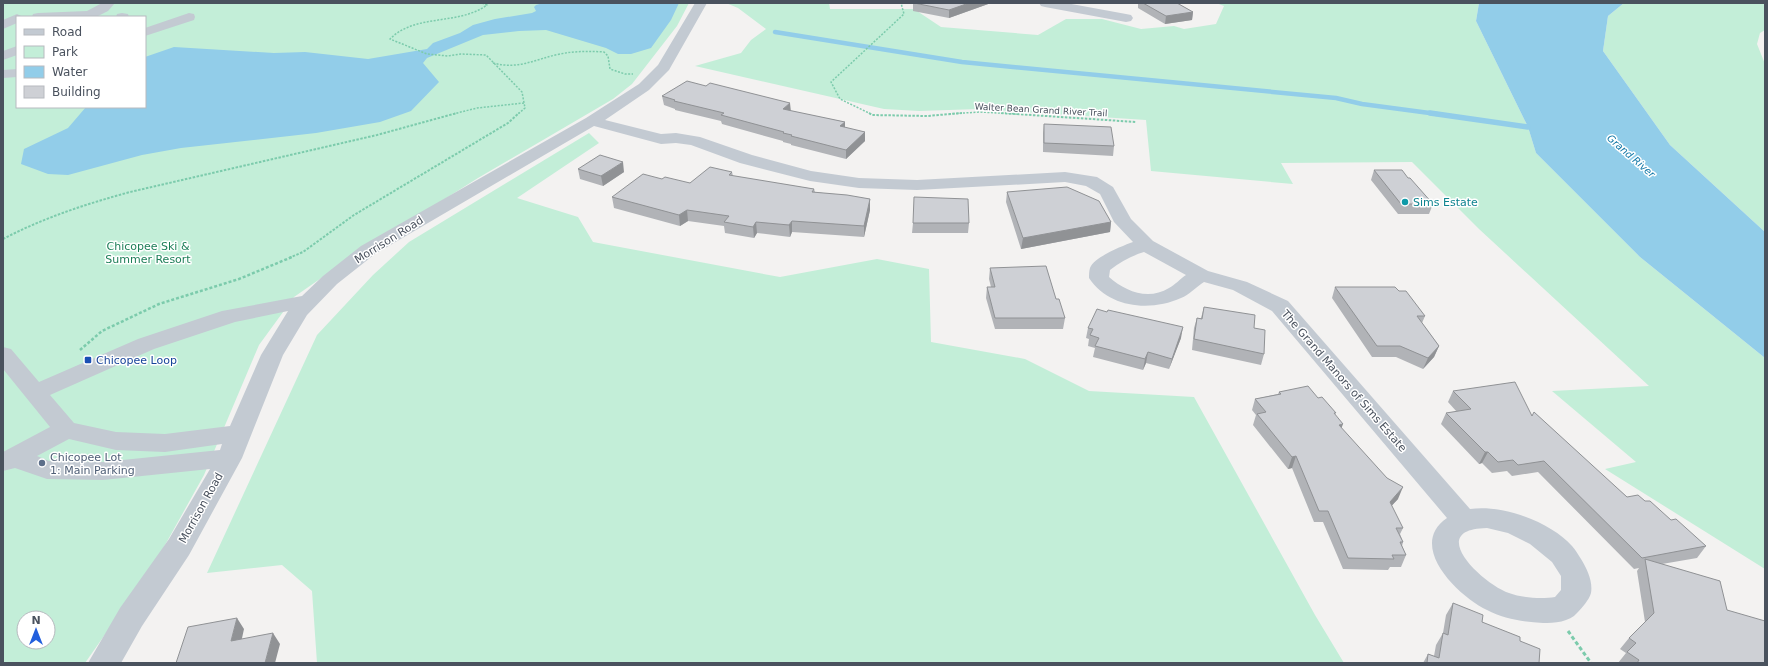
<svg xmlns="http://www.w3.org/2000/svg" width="1768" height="666" font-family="'DejaVu Sans',sans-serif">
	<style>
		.green { fill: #c3eed8; fill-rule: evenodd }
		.water { fill: #92cde9 }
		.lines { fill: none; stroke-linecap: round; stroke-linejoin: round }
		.stream-far1 { stroke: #92cde9; stroke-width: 4.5 }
		.stream { stroke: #92cde9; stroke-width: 5.5 }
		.path-far3 { stroke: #7ccbac; stroke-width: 1.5; stroke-dasharray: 2 1.5; stroke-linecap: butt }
		.path-far2 { stroke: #7ccbac; stroke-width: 2; stroke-dasharray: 2.5 1.5; stroke-linecap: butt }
		.path-far1 { stroke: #7ccbac; stroke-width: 2.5; stroke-dasharray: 3 2; stroke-linecap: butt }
		.path { stroke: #7ccbac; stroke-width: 3; stroke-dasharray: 4 2.5; stroke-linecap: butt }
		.minor { fill: #c3cad2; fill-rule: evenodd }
		.wall { fill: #b1b3b7 }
		.shaded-wall { fill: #909295 }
		.building { fill: #ced0d5; stroke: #909295 }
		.culture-dot { fill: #0f9aa8; stroke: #fff; stroke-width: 1.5 }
		.transit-dot { fill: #1a4fb4; stroke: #fff; stroke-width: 1.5 }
		.service-dot { fill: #5c6f8a; stroke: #fff; stroke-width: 1.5 }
		.labels { text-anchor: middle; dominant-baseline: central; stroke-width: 3; stroke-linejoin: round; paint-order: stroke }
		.far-street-label { font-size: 9px; fill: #4a525e; stroke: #fff }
		.far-water-label { font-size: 10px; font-style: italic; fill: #1378a7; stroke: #fff }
		.culture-label { font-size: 11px; fill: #0d838f; stroke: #fff; text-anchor: start }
		.street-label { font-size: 11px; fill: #4a525e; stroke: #fff }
		.park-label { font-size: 11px; fill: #1c7e57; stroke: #fff }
		.transit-label { font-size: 11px; fill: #164399; stroke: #fff; text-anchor: start }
		.service-label { font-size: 11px; fill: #4e5e75; stroke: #fff; text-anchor: start }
	</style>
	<rect width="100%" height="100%" fill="#f3f2f1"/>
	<path class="green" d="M3,3h686l-12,23 -45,58 -19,15 -135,79 -138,87 -46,32 -35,48 -55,130 -49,88 -70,100h-82zM17,17h128v90h-128zM24,618h24v24h-24z
		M726,3h103l1,6h84l27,18 97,8 28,-16h36l39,10 33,-3 10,3 32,-5 8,-18 -8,-3h263l-3,18 52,106 8,26 104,104 125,101v211l-160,-100 31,-7 -84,-71 97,-5 -170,-157 -67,-67 -131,1 12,21 -142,-13 -5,-51 -167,-11 -60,2 -35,-2 -189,-43 46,-13 10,-13 15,-11 -28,-21z
		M1624,3h141v27l-5,3 -3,11 8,20v168l-95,-87 -67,-94 5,-35z
		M589,133l10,10 -82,55 61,19 15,25 187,35 97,-18 52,10 2,73 94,17 64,32 105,6 121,218 29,48h-1027l-5,-72 -30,-26 -75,8 110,-238 56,-60 36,-33z"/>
	<path class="water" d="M543,3h136l-8,17 -20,28 -20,6h-13l-12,-6 -60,-18 -27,1 -36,4 -56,23 -4,5 16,19 -28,29 -31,11 -64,11 -135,15 -39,7 -74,20 -20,-1 -27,-10 3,-15 44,-21 18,-21h59v-26l1,-1 -1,-23 29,-10 100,6 31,-1 63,7 59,-10 6,-6 27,-10 13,-8 22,-6 37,-6 4,-2 -2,-4 2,-2z
		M1479,3h145l-16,13 -5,35 67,94 95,87v126l-125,-101 -104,-104 -8,-26 -52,-106z"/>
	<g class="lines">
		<path class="stream-far1" d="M775,32l187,30 374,36 26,6 75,10"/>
		<path class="stream" d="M1430,113l98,14"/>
		<path class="path-far3" d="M482,3l5,2c-29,21 -71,8 -97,34l37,15 21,2 13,-2 25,1 36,37 3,16 -7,6
			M493,63c26,7 42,-4 67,-9 15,-3 29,-3 44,-2l4,4 2,13 15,5h8
			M453,114l24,-6 47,-5
			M871,114l-31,-15 -9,-17 73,-68 -3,-11
			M949,114l31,-2 37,2"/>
		<path class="path-far2" d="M869,113l3,2 55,1 35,-3
			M1001,113l135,9
			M3,239c40,-21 83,-35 127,-47l247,-57 80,-22
			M289,258l14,-6 51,-37 154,-92 11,-10"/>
		<path class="path-far1" d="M80,350l22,-19 57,-27 80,-25 53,-22"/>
		<path class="path" d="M1568,631l23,32"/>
		<path class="minor" d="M102,3h13l-7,8 -12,6h-64l1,-3 5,-1 49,-2z
			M695,3h12l-38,67 -20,20 -44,30 56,14 15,-1 24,4 52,18 59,16 48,7 58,2 148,-8 32,5 16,10 18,32 22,22 55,30 39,11 41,19 182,208c32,-5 81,13 102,37 4,4 6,9 9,13 6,10 12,22 10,34 -2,7 -9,15 -14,20 -7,9 -23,10 -34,10 -19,-1 -39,-4 -56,-13 -28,-13 -81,-64 -40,-92l-175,-207 -39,-21 -29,-8c-8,5 -15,13 -23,16 -31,14 -72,10 -92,-20 0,-3 0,-7 1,-10 4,-11 32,-22 43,-26l-19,-20 -14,-28 -14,-8 -21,-4 -148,8 -58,-2 -49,-7 -70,-18 -49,-18 -15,-2 -15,1 -67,-18 -219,128 -38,30 -30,31 -24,40 -41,103 -53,97 -47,71 -21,37h-33l32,-55 49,-69 41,-70 -107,11 -56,-1 -32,-11 -12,3v-19l47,-25 -47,-58v-22l8,2 28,33 99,-43 84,-28 80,-15 21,-20 38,-30 225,-128 53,-34 19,-19zM1144,252l42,23c-6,4 -11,10 -17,13 -21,13 -44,3 -60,-11l1,-7c10,-8 21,-14 34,-18zM288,311l-27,44 -31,71 -65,8 -49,-2 -42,-9 -24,-28 104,-46 81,-27zM69,439l47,11 49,2 57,-8 -2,6 -117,12 -54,-1 -12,-5zM1487,528l21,5 22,11 22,18 9,14v14l-6,7c-13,2 -33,1 -46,-4 -26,-9 -85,-64 -22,-65z
			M1039,3h27l60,11 5,1 2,3 -2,3 -5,1 -81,-15 -4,-1z
			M122,13l6,1 1,3h-13l1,-3z
			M189,13l5,1 1,3 -1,3 -49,16v-8z
			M17,14l6,3h-6v6l-14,6v-9z
			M17,46v9l-14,5v-9z
			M17,69v8l-14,1v-8z"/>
	</g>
	<path class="wall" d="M913,3h78l-42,15 -36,-7z
		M1138,3h39l16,9 -1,8 -27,4 -27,-16z
		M662,96l129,15 54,11v6l20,4v9l-19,18 -55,-14v-1l-8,-2v-1l-61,-17 -1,-3 -46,-11v-1l-11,-4z
		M1044,124l70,22 -1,10 -70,-4v-19z
		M578,169l46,3 -21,14 -23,-7z
		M1374,170l34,8 25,26 -4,10h-31l-27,-34z
		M732,172l1,4 81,13 1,3 55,7v11l-6,27 -72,-5 -2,5 -33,-4 -3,5 -29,-5 -1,-7 -36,-5 -8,5 -66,-18 -2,-11 50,-18 28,4z
		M1007,192l104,30 -1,10 -89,17 -15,-47z
		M913,223h56l-1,10h-56z
		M990,268l66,31 9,19 -2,11h-68l-9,-31 1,-11h4l-2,-8z
		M1335,287l64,4 26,25 -3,7 17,23 -5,11 -11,12 -27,-12h-24l-40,-59z
		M1204,307l50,21 10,26 -3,11 -69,-15 2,-22 3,-10h4z
		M1088,328l93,10 -12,31 -23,-6 -3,7 -50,-13 2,-9 -7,-2 1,-7 -3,-1z
		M1453,391l79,24 95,82 18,4 26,19 35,26 -9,12 -35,6 65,46 38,53h-147l8,-10 -6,-4 9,-11 16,-16 -8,-51 2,-3 -5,1 -96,-97 -26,4 -5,-5 -15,2 -10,-10 -3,1 -38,-40 5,-11 11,-1 -9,-10z
		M1279,392l39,6 17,17 6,13 57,71 -7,7 12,22 -3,6 3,8 -1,4 4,9 -5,12h-11l-2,3 -45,-1 -20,-47h-9l-22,-54 -4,1 -35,-44 3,-10 -4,-5 3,-11 23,-5z
		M1453,603l29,19 38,19 19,22h-116l5,-9 6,2 2,-11 7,-12 3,-18z"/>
	<path class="shaded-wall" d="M969,3h22l-42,15v-8z
		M1193,12l-1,8 -27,4 1,-8z
		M790,103l1,9 -8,-3z
		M845,122v10l-5,-6z
		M865,132v9l-19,18v-9z
		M623,162l1,10 -21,14 -2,-10z
		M870,199v11l-6,27v-11z
		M687,210l1,11 -8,5 -1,-11z
		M792,221v11l-2,5 -1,-12z
		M756,222l1,11 -3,5 -1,-11z
		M1111,222l-1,10 -89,17 2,-11z
		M1183,327l-2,11 -12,31 3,-10z
		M1439,346l-5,11 -11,12 5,-11z
		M1148,352l-2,11 -3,7 2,-11z
		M1343,424l-4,11v-10z
		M1485,452h3l-6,11 -3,1z
		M1296,456l-4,12 -4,1 4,-12z
		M1403,487l-5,12 -14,15 6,-12z
		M237,618l7,11 -5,23 -8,-11z
		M273,633l7,11 -5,19h-10z"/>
	<path class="building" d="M914,3h55l-20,7z
		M1143,3h34l16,9 -27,4z
		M687,81l19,5 4,-3 80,20 -7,6 62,13 -5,4 25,6 -19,18 -55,-14 1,-1 -9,-2 1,-1 -63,-17 3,-2 -50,-12 1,-1 -13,-4z
		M1044,124l67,3 3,19 -70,-3z
		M600,155l23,7 -22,14 -23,-7z
		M710,167l22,5 -3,3 85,14 -2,3 35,3 23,4 -6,27 -72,-5 -3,4 -33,-3 -3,5 -29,-5 5,-6 -42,-6 -8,5 -67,-18 31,-23 19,5 3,-2 25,6z
		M1374,170h28l6,8h2l23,26h-32z
		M1067,187l32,14 12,21 -88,16 -16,-46z
		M914,197l54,2 1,24h-56z
		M1046,266l10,33h3l6,19h-70l-8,-31h8l-5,-19z
		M1335,287h60l4,4h7l19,25h-8l22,30 -11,12 -28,-12h-23z
		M1204,307l51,8 -1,13 11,2 -1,24 -70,-15 3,-21 5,1z
		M1097,309l10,3 1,-2 75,17 -11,32 -24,-7 -3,7 -50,-13 4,-8 -9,-3 3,-6 -5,-1z
		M1515,382l17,34 2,-4 93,85 11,-2 7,6h5l21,19 5,-1 30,27 -64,12 -98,-97 -26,4 -5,-5 -15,2 -10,-10h-3l-39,-39 25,-4 -18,-18z
		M1308,386l10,12 4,-1 14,16h-2l9,11 -4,1 48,53 16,9 -13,15 13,26h-7l7,14h-3l6,13h-14l2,4 -46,-1 -20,-47h-9l-23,-55 -4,1 -35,-43 9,-2 -11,-13 26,-5 -2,-2z
		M1645,559l75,22 7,29 38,11v42h-128l2,-3 -12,-8 9,-9 -7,-5 25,-25z
		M1453,603l30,12 -1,7 38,15v4l20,8 -1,14h-112l1,-9 11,4 4,-25 5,2z
		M237,618l-6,23 42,-8 -8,30h-89l12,-36z"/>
	<circle class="culture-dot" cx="1405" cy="202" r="4"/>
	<rect class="transit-dot" x="84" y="356" width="8" height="8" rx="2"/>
	<circle class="service-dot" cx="42" cy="463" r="4"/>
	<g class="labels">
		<g class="far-street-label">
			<text transform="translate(1041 110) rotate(3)">Walter Bean Grand River Trail</text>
		</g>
		<g class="far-water-label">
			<text transform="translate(1631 156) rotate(41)">Grand River</text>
		</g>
		<g class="culture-label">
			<text x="1413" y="202">Sims Estate</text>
		</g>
		<g class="street-label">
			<text transform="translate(389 240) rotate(-32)">Morrison Road</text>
			<text transform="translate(1344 381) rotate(49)">The Grand Manors of Sims Estate</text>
			<text transform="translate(201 508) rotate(-61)">Morrison Road</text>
		</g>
		<g class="park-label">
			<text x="148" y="246">Chicopee Ski &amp;<tspan x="148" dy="13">Summer Resort</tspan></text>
		</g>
		<g class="transit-label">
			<text x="96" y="360">Chicopee Loop</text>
		</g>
		<g class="service-label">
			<text x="50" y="457">Chicopee Lot<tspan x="50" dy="13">1: Main Parking</tspan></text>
		</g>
	</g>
	<rect width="1768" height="666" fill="none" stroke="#4a525e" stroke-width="8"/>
	<rect x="16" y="16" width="130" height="92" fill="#ffffff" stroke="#b7babf"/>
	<rect x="24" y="29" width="20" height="6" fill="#c3cad2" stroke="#b7babf"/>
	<text x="52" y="36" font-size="12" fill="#4a525e">Road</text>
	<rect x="24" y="46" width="20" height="12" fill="#c3eed8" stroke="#b7babf"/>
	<text x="52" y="56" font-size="12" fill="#4a525e">Park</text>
	<rect x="24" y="66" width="20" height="12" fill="#92cde9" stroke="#b7babf"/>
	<text x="52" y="76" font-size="12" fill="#4a525e">Water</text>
	<rect x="24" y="86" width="20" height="12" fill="#ced0d5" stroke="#b7babf"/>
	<text x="52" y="96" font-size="12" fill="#4a525e">Building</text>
	<g transform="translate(36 630)"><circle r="19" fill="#ffffff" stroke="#b7babf"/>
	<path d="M0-3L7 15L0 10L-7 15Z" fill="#225fdd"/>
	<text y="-6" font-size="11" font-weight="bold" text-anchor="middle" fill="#4a525e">N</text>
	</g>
</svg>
